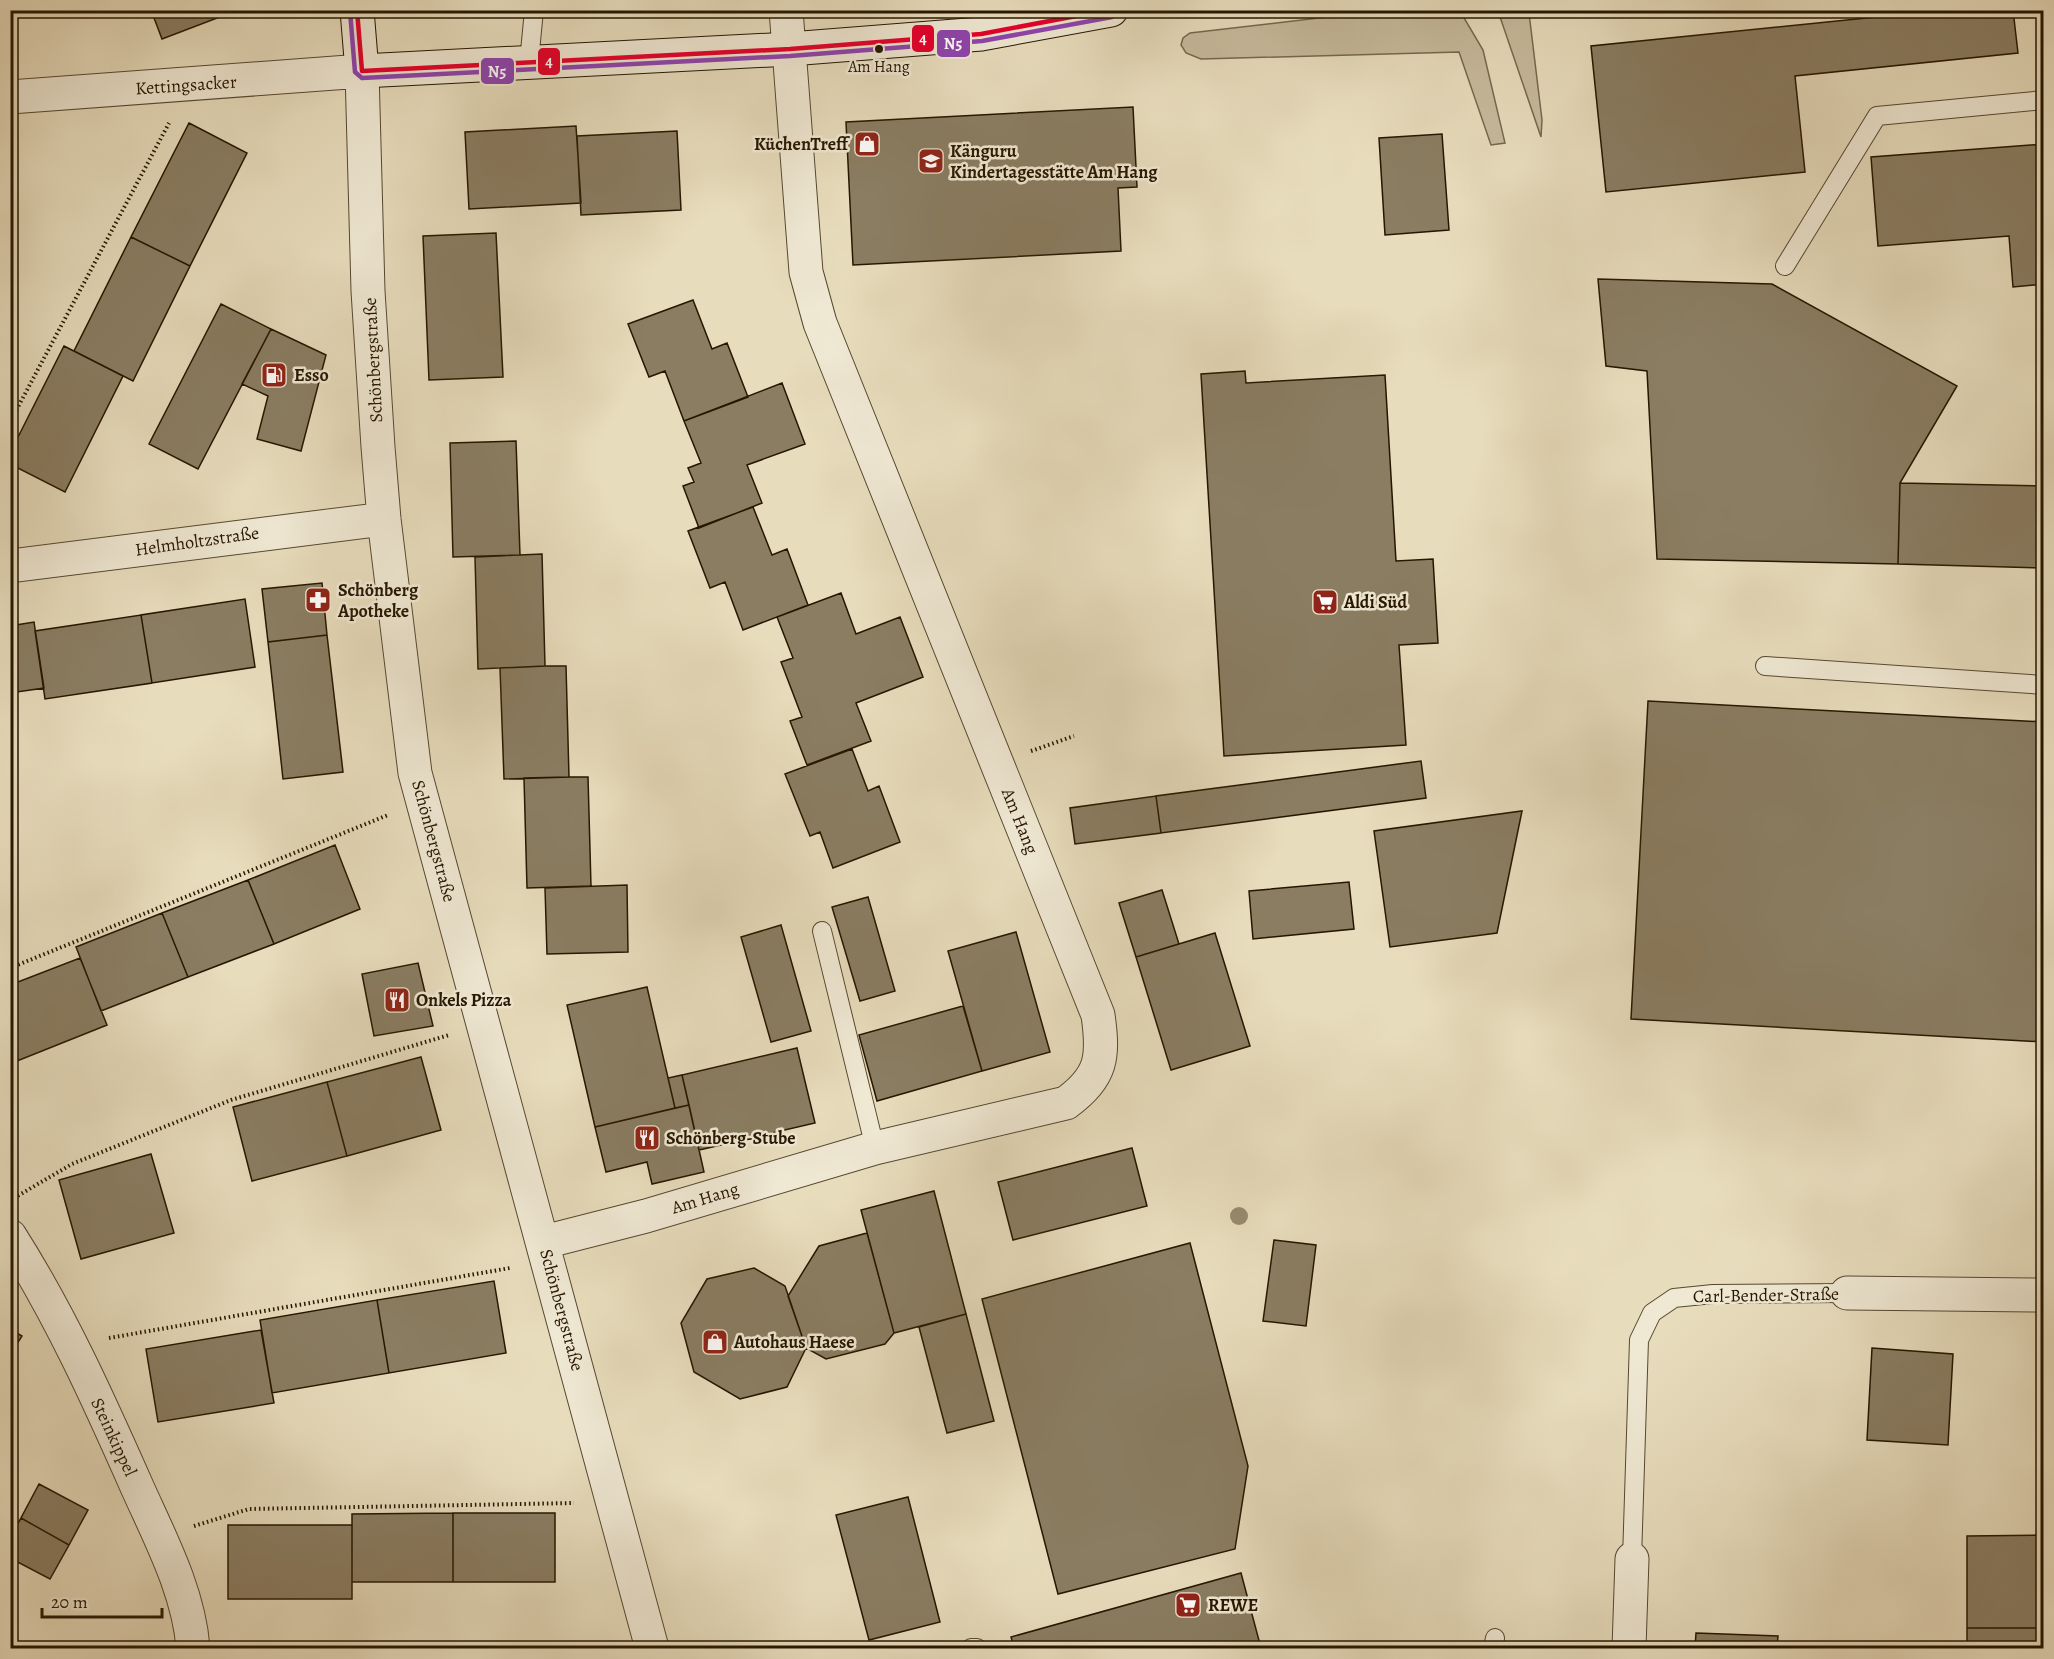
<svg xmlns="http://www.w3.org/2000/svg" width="2054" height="1659" font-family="Alegreya,serif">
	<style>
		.green { fill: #c6ba9c; stroke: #76684e; stroke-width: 1.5 }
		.building { fill: #8a7d62; stroke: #261601; stroke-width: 1.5 }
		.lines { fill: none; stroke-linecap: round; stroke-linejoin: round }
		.lane-casing { stroke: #564830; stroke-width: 20 }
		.street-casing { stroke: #564830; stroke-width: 35 }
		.secondary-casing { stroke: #261601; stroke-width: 35 }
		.path { stroke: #261601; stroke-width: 4; stroke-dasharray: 1.5 3; stroke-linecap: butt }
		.lane { stroke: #efe8d3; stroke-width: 18 }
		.street { stroke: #efe8d3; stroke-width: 33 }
		.secondary { stroke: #efe8d3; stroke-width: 33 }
		.bus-1-casing { stroke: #efe8d3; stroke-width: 9 }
		.bus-2-casing { stroke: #efe8d3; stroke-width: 9 }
		.bus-1 { stroke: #e4002b; stroke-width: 4.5 }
		.bus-2 { stroke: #8e44ad; stroke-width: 4.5 }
		.tree { fill: #978a6f }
		.bus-dot { fill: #261601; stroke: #efe8d3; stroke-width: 2 }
		.labels { text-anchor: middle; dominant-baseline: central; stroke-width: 5; stroke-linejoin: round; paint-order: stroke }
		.bus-label { font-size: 16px; fill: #261601; stroke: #efe8d3 }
		.street-label { font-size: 18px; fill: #261601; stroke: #efe8d3 }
		.poi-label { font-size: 18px; font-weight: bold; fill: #261601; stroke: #efe8d3; text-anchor: start }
		.line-badge { stroke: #efe8d3; stroke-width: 2 }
		.badge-label { font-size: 16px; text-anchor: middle; font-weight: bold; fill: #fff }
	</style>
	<rect width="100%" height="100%" fill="#e7dcbc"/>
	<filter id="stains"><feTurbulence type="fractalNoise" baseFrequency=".00333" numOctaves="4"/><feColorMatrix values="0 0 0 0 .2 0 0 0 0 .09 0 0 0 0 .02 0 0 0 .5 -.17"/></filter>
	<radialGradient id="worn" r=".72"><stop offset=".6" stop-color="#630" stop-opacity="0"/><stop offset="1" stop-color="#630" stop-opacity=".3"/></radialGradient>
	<path class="green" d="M1387,10l73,1 23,39 22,93 -14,2 -32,-93 -258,7 -15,-6 -5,-8 2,-7 7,-5z
		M1498,11h78l-47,2 13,107 -1,17z"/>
	<path class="building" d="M151,10h87l-76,29z
		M1945,10h68l5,43 -223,23 10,96 -199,20 -15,-146z
		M1133,107l4,80 -19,1 3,63 -268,14 -7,-143z
		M189,123l58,30 -57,113 -59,-29z
		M576,126l5,77 -112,6 -4,-77z
		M677,131l4,79 -100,5 -4,-79z
		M1442,134l7,96 -64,5 -6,-97z
		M2044,144v140l-31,3 -4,-51 -131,10 -7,-89z
		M496,233l7,144 -74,3 -6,-144z
		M131,237l59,29 -57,115 -59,-30z
		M1598,279l174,5 185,102 -57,97 -2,81 -241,-5 -10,-188 -41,-5z
		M693,300l19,49 15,-6 21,54 -64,24 -19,-50 -16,6 -21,-53z
		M221,304l50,25 -73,140 -49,-25z
		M271,329l55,26 -25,96 -44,-12 11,-43 -26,-12z
		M64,346l59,30 -58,116 -55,-28v-11z
		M1245,371l1,12 139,-8 11,186 37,-2 5,84 -39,2 7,100 -182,11 -23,-382z
		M782,383l23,61 -58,21 15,38 -63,25 -16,-42 11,-4 -6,-14 13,-5 -17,-42z
		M516,441l4,114 -67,2 -3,-114z
		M1900,483l144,3v82l-146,-4z
		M753,507l19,48 15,-6 21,56 -65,25 -18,-48 -15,6 -22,-57z
		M542,554l3,112 -67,3 -3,-112z
		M322,583l5,52 -59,7 -6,-53z
		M841,593l15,41 44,-17 23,60 -67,26 15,38 -64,24 -17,-44 12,-4 -21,-55 12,-4 -16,-41z
		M245,599l10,68 -103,16 -11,-68z
		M141,615l11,68 -107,16 -10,-68z
		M34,622l10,66 -34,5v-67z
		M327,635l16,137 -60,7 -15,-137z
		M545,666h21l3,111 -65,2 -4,-111z
		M1648,701l396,21v320l-413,-23z
		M852,749l16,42 11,-5 21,56 -67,26 -13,-36 -10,4 -25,-62z
		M1421,761l5,37 -265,35 -5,-37z
		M569,777h19l3,109 -64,2 -3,-110z
		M1156,796l5,37 -86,11 -5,-36z
		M1522,811l-25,122 -107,14 -16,-116z
		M335,845l25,64 -86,35 -26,-64z
		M248,880l26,64 -86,33 -26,-64z
		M1349,882l5,47 -101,10 -4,-48z
		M627,885l1,67 -81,2 -2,-66z
		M1162,890l17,54 -43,13 -17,-54z
		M868,897l27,94 -35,10 -28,-94z
		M162,913l26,64 -87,34 -25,-64z
		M781,925l30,106 -40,11 -30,-105z
		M1016,932l34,120 -68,19 -34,-120z
		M1215,933l35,113 -79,24 -35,-113z
		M80,958l27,67 -90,36 -7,-16v-60z
		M418,963l15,63 -59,10 -12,-62z
		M647,987l28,121 -80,19 -28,-122z
		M963,1006l19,65 -105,30 -18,-66z
		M797,1048l18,75 -116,27 -17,-75z
		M421,1057l20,73 -94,26 -20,-74z
		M682,1075l7,30 -14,3 -7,-30z
		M327,1082l20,74 -95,25 -19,-74z
		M689,1105l15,67 -52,12 -5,-22 -41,10 -11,-45z
		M1132,1148l15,58 -134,34 -15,-58z
		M151,1154l23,79 -93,26 -22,-79z
		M934,1191l32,123 -72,19 -33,-123z
		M867,1233l27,100 -9,11 -59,15 -20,-11 -18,-52 31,-50z
		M1274,1240l42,5 -10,81 -43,-5z
		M1190,1243l58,223 -13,83 -177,45 -76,-295z
		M754,1268l31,18 21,62 -19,39 -47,12 -46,-27 -13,-49 26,-44z
		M494,1281l12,72 -117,20 -12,-73z
		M377,1300l12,73 -117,20 -12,-73z
		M966,1314l28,107 -47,12 -28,-106z
		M10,1329l12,7 -12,19z
		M261,1330l13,73 -116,19 -12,-73z
		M1872,1348l81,6 -5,91 -81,-5z
		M39,1484l49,26 -19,35 -48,-27z
		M908,1497l32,125 -71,18 -33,-125z
		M453,1513v69h-101v-68z
		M453,1513h102v69h-102z
		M21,1518l48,27 -19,34 -40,-21v-21z
		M228,1525h124v74h-124z
		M2044,1535v93h-77v-92z
		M1241,1573l20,75h-247l-3,-11z
		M1967,1628h77v20h-77z
		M1696,1633l82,3 -1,12h-82z"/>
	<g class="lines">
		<g class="lane-casing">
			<path id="lane" d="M529,62l5,-52
				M1785,266l92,-150 167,-16
				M1765,666l279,19
				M822,931l53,217
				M1632,1559l7,-219 13,-27 22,-15 39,-4 134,-1
				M971,1648h6
				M1493,1648l2,-10"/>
		</g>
		<g class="street-casing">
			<path id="street" d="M10,97l352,-26 6,220 10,156 6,72 31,254 237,875
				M10,566l374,-47
				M10,1236c51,80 90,167 128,253 23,51 51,104 55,159
				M544,1242l102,-26 229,-68 191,-45c36,-26 38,-46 32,-88l-278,-692 -14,-51 -20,-262
				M1847,1293l197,2
				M1629,1648l3,-89"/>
		</g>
		<g class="secondary-casing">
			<path id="secondary" d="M357,10l5,61 428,-22 191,-15 130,-24"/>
		</g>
		<path class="path" d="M10,422l159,-299
			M1031,751l43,-15
			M10,968l378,-153
			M14,1198l58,-34 159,-64 218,-65
			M109,1338l401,-70
			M194,1526l55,-17 325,-6"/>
		<use href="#lane" class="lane"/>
		<use href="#street" class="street"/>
		<use href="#secondary" class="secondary"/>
		<g class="bus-1-casing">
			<path id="bus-1" d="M357,10l5,61
				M362,71l428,-22 191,-15 127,-24"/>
		</g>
		<g class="bus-2-casing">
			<path id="bus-2" d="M350,11l5,61 7,6 428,-22 192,-15 130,-24"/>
		</g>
		<use href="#bus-1" class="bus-1"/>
		<use href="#bus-2" class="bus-2"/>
	</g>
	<circle class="tree" cx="1239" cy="1216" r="9"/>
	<defs>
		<g id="shop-square" transform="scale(1.35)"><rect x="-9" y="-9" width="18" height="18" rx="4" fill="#8f2418" stroke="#efe8d3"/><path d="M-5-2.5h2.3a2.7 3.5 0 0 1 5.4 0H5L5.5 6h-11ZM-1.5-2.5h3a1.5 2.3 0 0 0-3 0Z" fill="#fff"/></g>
		<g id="school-square" transform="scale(1.35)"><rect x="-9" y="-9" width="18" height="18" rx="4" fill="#8f2418" stroke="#efe8d3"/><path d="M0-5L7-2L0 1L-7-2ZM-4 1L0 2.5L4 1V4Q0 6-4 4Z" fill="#fff"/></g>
		<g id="fuel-square" transform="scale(1.35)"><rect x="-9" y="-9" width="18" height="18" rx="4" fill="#8f2418" stroke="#efe8d3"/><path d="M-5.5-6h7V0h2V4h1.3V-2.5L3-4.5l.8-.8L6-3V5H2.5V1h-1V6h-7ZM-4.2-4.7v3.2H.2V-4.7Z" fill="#fff"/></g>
		<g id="pharmacy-square" transform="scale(1.35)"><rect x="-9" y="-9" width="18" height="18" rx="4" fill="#8f2418" stroke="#efe8d3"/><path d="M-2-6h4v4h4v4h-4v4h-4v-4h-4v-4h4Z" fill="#fff"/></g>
		<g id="supermarket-square" transform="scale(1.35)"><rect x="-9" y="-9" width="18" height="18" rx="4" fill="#8f2418" stroke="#efe8d3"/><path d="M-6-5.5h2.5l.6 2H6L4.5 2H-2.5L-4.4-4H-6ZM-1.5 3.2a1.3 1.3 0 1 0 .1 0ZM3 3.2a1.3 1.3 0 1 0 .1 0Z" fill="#fff"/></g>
		<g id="restaurant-square" transform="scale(1.35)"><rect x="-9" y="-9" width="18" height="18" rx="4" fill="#8f2418" stroke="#efe8d3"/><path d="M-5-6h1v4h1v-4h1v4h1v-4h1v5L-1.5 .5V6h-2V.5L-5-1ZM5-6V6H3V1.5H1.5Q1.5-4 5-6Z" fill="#fff"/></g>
	</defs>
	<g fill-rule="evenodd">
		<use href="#shop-square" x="867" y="144"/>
		<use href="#school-square" x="931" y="161"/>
		<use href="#fuel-square" x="274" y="375"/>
		<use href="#pharmacy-square" x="318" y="600"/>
		<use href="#supermarket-square" x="1325" y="602"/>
		<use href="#restaurant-square" x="397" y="1000"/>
		<use href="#restaurant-square" x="647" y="1138"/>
		<use href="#shop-square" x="715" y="1342"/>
		<use href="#supermarket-square" x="1188" y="1605"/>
	</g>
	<circle class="bus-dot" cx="879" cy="49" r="5"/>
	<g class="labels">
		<g class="bus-label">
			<text x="879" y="67">Am Hang</text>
		</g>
		<g class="street-label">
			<text transform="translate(186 85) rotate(-4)">Kettingsacker</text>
			<text transform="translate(373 360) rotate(-93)">Schönbergstraße</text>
			<text transform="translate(197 541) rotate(-8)">Helmholtzstraße</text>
			<text transform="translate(1020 821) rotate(68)">Am Hang</text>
			<text transform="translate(434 841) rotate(75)">Schönbergstraße</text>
			<text transform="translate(705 1198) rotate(-17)">Am Hang</text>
			<text transform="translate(1766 1295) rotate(-1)">Carl-Bender-Straße</text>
			<text transform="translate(562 1310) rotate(75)">Schönbergstraße</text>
			<text transform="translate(114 1437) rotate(65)">Steinkippel</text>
		</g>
		<g class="poi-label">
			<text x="848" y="144" text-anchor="end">KüchenTreff</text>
			<text x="950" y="151">Känguru<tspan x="950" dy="21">Kindertagesstätte Am Hang</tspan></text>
			<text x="294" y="375">Esso</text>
			<text x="338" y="590">Schönberg<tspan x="338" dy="21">Apotheke</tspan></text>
			<text x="1344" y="602">Aldi Süd</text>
			<text x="416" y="1000">Onkels Pizza</text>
			<text x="666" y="1138">Schönberg-Stube</text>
			<text x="734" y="1342">Autohaus Haese</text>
			<text x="1208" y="1605">REWE</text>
		</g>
	</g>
	<g class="line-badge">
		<rect x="911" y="24" width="24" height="29" rx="6" fill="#e4002b"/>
		<rect x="936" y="29" width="35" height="29" rx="6" fill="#8e44ad"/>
		<rect x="537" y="47" width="24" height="29" rx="6" fill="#e4002b"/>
		<rect x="480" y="57" width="35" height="28" rx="6" fill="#8e44ad"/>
	</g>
	<g class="badge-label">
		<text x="923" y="44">4</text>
		<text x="953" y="49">N5</text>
		<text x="549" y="67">4</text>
		<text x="497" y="77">N5</text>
	</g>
	<rect width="2054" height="1659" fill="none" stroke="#e7dcbc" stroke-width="36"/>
	<rect x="12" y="12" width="2030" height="1635" fill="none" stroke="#261601" stroke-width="3"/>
	<rect x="18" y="18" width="2018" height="1623" fill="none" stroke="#261601" stroke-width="1.5"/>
	<path d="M42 1608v9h120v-9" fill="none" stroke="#261601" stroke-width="3"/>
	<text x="51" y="1608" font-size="18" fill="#261601" stroke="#efe8d3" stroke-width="4.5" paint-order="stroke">20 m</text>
	<rect width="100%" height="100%" filter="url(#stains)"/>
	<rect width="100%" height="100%" fill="url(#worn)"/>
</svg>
